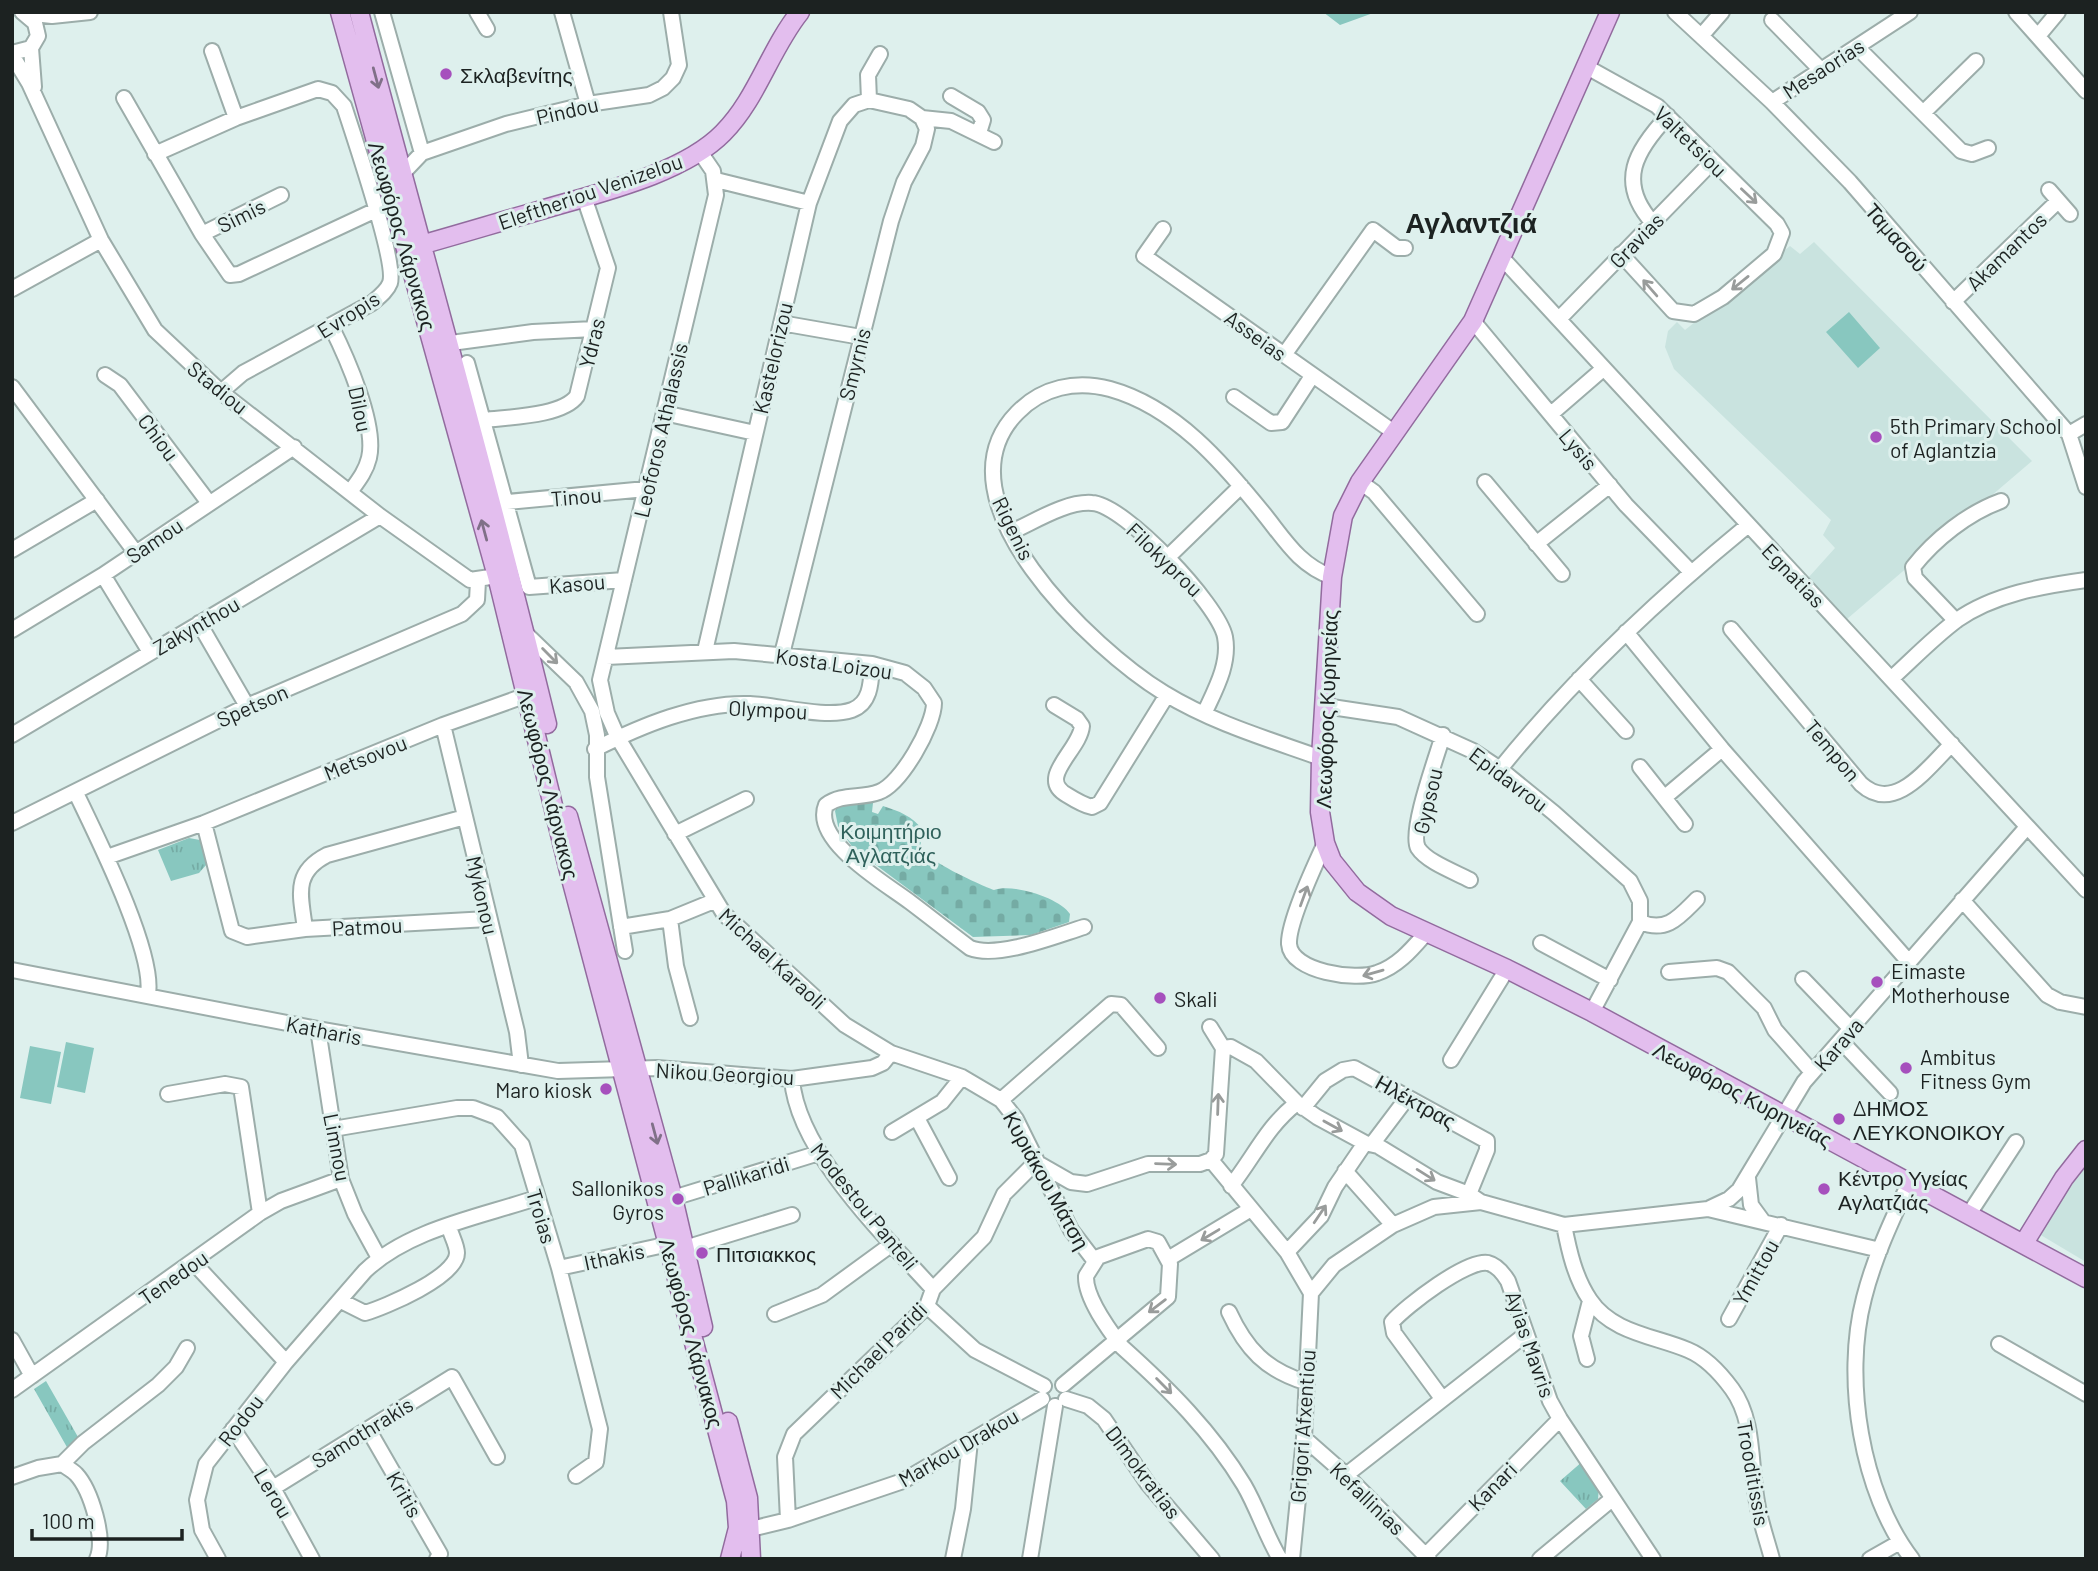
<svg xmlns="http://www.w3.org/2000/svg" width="2098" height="1571" font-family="Barlow,sans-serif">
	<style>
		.built { fill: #c9e3df }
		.grass { fill: #88c7bf }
		.cemetery { fill: url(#cemetery-stones) }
		.park { fill: url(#park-tufts) }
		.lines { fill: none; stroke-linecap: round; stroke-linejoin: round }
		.minor-casing { stroke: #9cadaa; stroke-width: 18 }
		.major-casing { stroke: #926b9e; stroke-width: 21 }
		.minor { stroke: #fff; stroke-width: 14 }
		.major { stroke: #e3beee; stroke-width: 18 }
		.oneway { stroke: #807088 }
		.oneway2 { stroke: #999c9b }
		.poi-dot { fill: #a650bd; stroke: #def0ed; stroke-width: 2.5 }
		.labels { text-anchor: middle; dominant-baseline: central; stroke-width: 6; stroke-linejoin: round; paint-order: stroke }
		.street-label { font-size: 21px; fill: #1c2221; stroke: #def0ed }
		.poi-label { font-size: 21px; fill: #1c2221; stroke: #def0ed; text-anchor: start }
		.park-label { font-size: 21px; fill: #2f615b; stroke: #def0ed }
		.district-label { font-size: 28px; font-weight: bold; fill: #1c2221; stroke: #def0ed }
	</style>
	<defs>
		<pattern id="cemetery-stones" width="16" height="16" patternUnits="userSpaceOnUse" patternTransform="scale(1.75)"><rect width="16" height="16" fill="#88c7bf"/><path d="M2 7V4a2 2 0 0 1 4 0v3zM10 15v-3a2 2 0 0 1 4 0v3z" fill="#75aba4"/></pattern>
		<pattern id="park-tufts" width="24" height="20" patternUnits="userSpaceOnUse" patternTransform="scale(1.75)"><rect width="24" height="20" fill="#88c7bf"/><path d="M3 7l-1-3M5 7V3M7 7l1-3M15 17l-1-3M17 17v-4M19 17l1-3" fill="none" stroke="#75aba4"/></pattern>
	</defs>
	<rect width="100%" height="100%" fill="#def0ed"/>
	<path class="built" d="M1814,242l218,219 -185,158 -39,-41 27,-30 -12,-13 8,-15 -157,-151 -9,-22 3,-16 9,-9 8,8 105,-84 10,8z
		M2086,1163v99l-47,-28z"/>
	<path class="grass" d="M1849,312l31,36 -22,20 -32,-36z
		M66,1042l28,6 -9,45 -28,-6z
		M30,1046l31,6 -10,52 -31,-6z"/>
	<path class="cemetery" d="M867,799l6,4 -1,9 6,2 5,-8c16,5 29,10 40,24 -1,4 -3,12 -2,17 2,12 59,38 73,43 18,-7 66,8 76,24l-1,8 -38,13 -58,2 -120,-89 -15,-22 -3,-15 6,-10z"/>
	<path class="park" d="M1323,12h53l-36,13z
		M189,838l11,2 7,24 -8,9 -28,8 -13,-31z
		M46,1381l32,56 -10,12 -34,-60z
		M1583,1461l16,25 -1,13 -12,10 -26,-28z"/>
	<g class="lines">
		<g class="minor-casing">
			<path id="minor" d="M382,12l40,141
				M477,12l10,17
				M562,12l26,92
				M1675,12l97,90 78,80 219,252 17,53
				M2016,12l70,79
				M25,13l27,3 38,-4
				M1772,20l47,48
				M1702,35l20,-23
				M2038,36l20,-24
				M1857,47l104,104 11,3 16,-6
				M31,48l3,39
				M212,51l24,67
				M12,53l19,-5 7,-12 -3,-13 -13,-11
				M12,55l17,28 72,157 54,90 66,62 159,124 90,64 27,-4
				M1585,66l72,40 120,118 5,9 -8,21 -51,43 -29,17 -21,-3 -52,-57
				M951,96l27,16 5,8 -4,13
				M124,98l78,136 28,41 9,-1 137,-64
				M869,100l-1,-25 12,-21
				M1772,102l138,-90
				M1923,113l53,-52
				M922,118l29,3 43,21
				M700,152l13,19 3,24 -116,485 7,33 11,25 106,176 121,111 46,28 71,24 39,23 15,19 55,111 23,30
				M155,154l81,-36 82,-29 14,4 12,13c9,28 53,157 46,177 -3,8 -11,14 -18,20l-129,70 -22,19
				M402,174l20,-21 84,-29 82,-20 61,-9 14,-7 10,-10 6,-13 -8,-53
				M716,180l93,23
				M2049,190l21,24
				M1653,223c-37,-41 -17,-73 15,-107
				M1163,229l-19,27 251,177
				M202,234l79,-39
				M1503,259l583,631
				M12,289l89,-49
				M1953,302l105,-101
				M1559,319l153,-157
				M1473,321l153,184 65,67
				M781,323l80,14
				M331,326c15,30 46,99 38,132 -3,13 -11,23 -19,34
				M451,343l82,-11 61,-3
				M1284,355l89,-125 24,18h8
				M467,363l62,224 95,-7
				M105,375l15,10 89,118
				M12,387l124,166
				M1234,397l37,26 11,-1 30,-46
				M664,413l91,20
				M1551,414l52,-45
				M485,420c24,-3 78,-4 92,-24l31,-128 -24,-71
				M2069,434l17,-10
				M1360,482l14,10 103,122
				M1485,482l77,92
				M507,502l139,-13
				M1011,532c23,-10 55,-31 81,-29 32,1 127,102 133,134 5,27 -10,53 -21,77
				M1536,544l74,-59
				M12,550l85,-50
				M1167,558l74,-72
				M103,575l47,77
				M1956,621l-41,-43 -2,-11c22,-28 55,-54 88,-66
				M199,623l48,83
				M1731,629l130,155c34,31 67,-17 91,-40
				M12,630l91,-55 191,-128
				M524,632l52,50 16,29 5,24v42l28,174
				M1626,632l96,117 187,213
				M705,651l104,-448 31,-82 14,-16 15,-5 40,9 13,9 5,11 -4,17 -19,36 -13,39 -109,433
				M606,657l128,-6 138,13 33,9 19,15 10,15c0,23 -33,81 -55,89 -18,7 -37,1 -53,13 -15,36 62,80 84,97 20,15 40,31 60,46 28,11 85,-12 114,-21
				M1892,678c21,-19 42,-41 65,-58 37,-26 85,-34 129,-40
				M1579,679l47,52
				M1054,705l23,14 5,7c-2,24 -46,52 -15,69 8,5 16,10 25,12l8,-4 67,-108
				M1325,706l73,11 75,34 27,18 54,44 76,68 10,20v21l-48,90
				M443,725l74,307 4,33
				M12,735l368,-219
				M1443,735c-6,21 -34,96 -25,113 9,14 37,24 52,32
				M595,749c46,-23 102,-47 155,-45 28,1 76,15 102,6 19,-7 19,-28 20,-46
				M1321,758c-53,-19 -108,-35 -157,-65 -70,-43 -232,-193 -147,-280 25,-26 59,-33 93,-24 65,18 113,74 154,125 21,26 35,51 68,63
				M1640,767l45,57
				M1500,769c73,-91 158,-170 247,-243
				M76,793c20,42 79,159 72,201
				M1665,797l57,-48
				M12,823l235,-117 215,-92 15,-14 1,-19
				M204,823l239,-98 84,-30
				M675,834l71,-35
				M1325,843c-10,22 -37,79 -36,101 2,28 67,37 88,29 21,-7 35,-24 49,-40
				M107,857l97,-34 28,108 15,6 58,-8 183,-10
				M1962,900l85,95 13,7 26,5
				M670,919l6,47 14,52
				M1640,922c27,11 39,-5 57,-23
				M621,927l49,-8 44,-18
				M305,929c-4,-33 -13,-56 22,-74l138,-38
				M1541,943l69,37
				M12,970l306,59 240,42 99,-3 135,11 80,-11 11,-5 8,-10
				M1669,972l48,-4 11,4 36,36 11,22 37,42
				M1803,979l48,50
				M1210,1027l13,21
				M318,1029l23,150 14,35 24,44
				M1841,1041l49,52
				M1223,1048l8,-1 25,14 41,42 20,14 48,26 13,3 59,36 32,12 12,8 83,23 144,-16 172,41
				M1451,1060l56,-91
				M792,1079c5,72 93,157 141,210
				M168,1094l57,-10 16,3 19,126
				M1001,1100l110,-96 10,1 37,43
				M1303,1108l22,-27 18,-11 11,-2 133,73v9l-18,44
				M917,1118l32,60
				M333,1129l124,-21h16l24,9 25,28 37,123 41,161 -4,33 -20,14
				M892,1132l50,-30 20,-25
				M1373,1143l34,-45
				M1211,1160l76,92 24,41
				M1211,1160l5,-6 7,-106
				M1036,1162l35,20 16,2 61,-20h52l11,-4
				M1345,1171l48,54
				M1748,1178l3,27 11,15
				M1909,1183c-17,37 -35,75 -45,115 -21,80 -3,195 48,261
				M1231,1186c23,-29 36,-60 66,-83
				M673,1198l146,-45
				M1710,1208l19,-9 10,-9 65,-108 223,-255
				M1969,1214l47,-72
				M1564,1225c5,26 11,53 26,75 22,33 65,36 98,50 17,7 33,24 44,39 23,31 18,76 25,113 3,19 10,38 15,57
				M685,1248l107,-33
				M1287,1252l34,-36 14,-29 30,-44
				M1168,1259l83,-50
				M193,1262l93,100
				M559,1268l110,-24
				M341,1301l24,12c20,-6 92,-36 92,-60 0,-8 -6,-18 -8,-26
				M927,1306l48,44 69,36
				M1229,1312c17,37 37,58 76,70
				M775,1314l47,-19 70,-51
				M1729,1319l52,-94
				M12,1340l20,36
				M1999,1344l87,50
				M1587,1359l-6,-23 9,-35
				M1063,1385l105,-88 2,-33 -12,-22 -10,-3 -50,18 -12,19c-1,22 23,54 36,71 47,42 90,85 122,138 14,24 22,51 36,74
				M12,1390l248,-177 21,-12 60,-22
				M1441,1397l-47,-64 -2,-11c14,-16 75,-63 96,-59 9,2 15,10 20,18l42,120 10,18 93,140
				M1066,1399l22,7 16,13 44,65 64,75
				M233,1429l40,59 39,71
				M368,1429l72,125 -3,5
				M1304,1438l42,37 83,84
				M62,1464l21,-21 75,-58 18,-18 11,-19
				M1346,1475l180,-141
				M12,1477l26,-9 24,-4c4,3 10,6 14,10 15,16 30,66 21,85
				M273,1488l179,-111 45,80
				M788,1520l-3,-63 9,-23 133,-128 6,-17 51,-52 20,-43 32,-32
				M751,1529l37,-9 115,-39 139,-82
				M1426,1555l134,-136
				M218,1559l-16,-29 -5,-30 9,-36 80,-102 79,-91c44,-42 115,-54 171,-73
				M953,1559l10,-50 7,-68
				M1030,1559l25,-153
				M1292,1559l12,-121 7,-145 23,-28 59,-40 41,-18 47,-5
				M1540,1559l72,-60
				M1870,1559l30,-17"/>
		</g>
		<g class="major-casing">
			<path id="major" d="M340,12l157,564 72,295 167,630 2,27 -8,31
				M359,12c63,238 130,473 188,712
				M1610,12l-137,309 -113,161 -17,34 -11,61 -11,181 -1,54 5,31 7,18 25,31 34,24 116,53 85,43 494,266
				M410,248c43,-12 86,-25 128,-37 56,-17 144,-36 185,-78 34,-34 47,-84 77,-121
				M568,816l105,382 30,129
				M2024,1243l40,-65 22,-28
				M728,1422l20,76 3,61"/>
		</g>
		<use href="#minor" class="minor"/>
		<use href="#major" class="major"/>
	</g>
	<defs><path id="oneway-shaft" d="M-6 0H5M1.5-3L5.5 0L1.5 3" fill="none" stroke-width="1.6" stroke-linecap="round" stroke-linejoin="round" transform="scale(1.75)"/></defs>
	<g class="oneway">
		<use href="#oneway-shaft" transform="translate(376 78) rotate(75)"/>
		<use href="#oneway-shaft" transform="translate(484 530) rotate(-105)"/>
		<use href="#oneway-shaft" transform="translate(655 1134) rotate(75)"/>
	</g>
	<g class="oneway2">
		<use href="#oneway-shaft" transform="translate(1749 196) rotate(43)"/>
		<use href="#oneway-shaft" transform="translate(1740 283) rotate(141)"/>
		<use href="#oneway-shaft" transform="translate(1650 288) rotate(-131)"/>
		<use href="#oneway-shaft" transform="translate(550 656) rotate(45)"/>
		<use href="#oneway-shaft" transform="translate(1304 896) rotate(-70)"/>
		<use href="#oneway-shaft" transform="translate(1373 973) rotate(164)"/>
		<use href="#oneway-shaft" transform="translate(1218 1104) rotate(-88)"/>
		<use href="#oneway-shaft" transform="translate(1333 1126) rotate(29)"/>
		<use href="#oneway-shaft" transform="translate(1166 1164) rotate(2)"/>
		<use href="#oneway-shaft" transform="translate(1426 1175) rotate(32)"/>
		<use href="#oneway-shaft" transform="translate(1320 1214) rotate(-56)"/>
		<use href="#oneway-shaft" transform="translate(1210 1235) rotate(149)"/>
		<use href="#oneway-shaft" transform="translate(1157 1306) rotate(143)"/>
		<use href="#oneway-shaft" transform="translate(1164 1386) rotate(45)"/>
	</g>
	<g class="poi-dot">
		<circle cx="446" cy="74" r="7"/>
		<circle cx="1876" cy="437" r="7"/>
		<circle cx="1877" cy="982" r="7"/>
		<circle cx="1160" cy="998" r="7"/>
		<circle cx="1906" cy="1068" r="7"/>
		<circle cx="606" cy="1089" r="7"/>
		<circle cx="1839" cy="1119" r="7"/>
		<circle cx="1824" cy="1189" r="7"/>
		<circle cx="678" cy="1199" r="7"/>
		<circle cx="702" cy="1253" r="7"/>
	</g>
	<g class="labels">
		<g class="street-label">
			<text transform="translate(1823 68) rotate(-33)">Mesaorias</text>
			<text transform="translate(567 110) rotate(-13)">Pindou</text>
			<text transform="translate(1691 141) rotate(44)">Valtetsiou</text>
			<text transform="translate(590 191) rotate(-19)">Eleftheriou Venizelou</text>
			<text transform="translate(241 215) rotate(-26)">Simis</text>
			<text transform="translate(403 236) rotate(74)">Λεωφόρος Λάρνακος</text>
			<text transform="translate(1897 237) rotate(49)">Ταμασού</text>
			<text transform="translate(1636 240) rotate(-46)">Gravias</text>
			<text transform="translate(2006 251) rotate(-44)">Akamantos</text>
			<text transform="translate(348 314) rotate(-32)">Evropis</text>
			<text transform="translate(1256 335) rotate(36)">Asseias</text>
			<text transform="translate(591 343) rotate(-76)">Ydras</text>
			<text transform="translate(772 358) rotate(-77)">Kastelorizou</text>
			<text transform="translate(854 364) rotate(-76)">Smyrnis</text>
			<text transform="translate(218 387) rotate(39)">Stadiou</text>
			<text transform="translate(361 409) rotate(78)">Dilou</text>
			<text transform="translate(660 430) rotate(-77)">Leoforos Athalassis</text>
			<text transform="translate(159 437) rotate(53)">Chiou</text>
			<text transform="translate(1579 449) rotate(50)">Lysis</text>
			<text transform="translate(576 496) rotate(-5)">Tinou</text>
			<text transform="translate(1014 528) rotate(64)">Rigenis</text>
			<text transform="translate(154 540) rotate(-34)">Samou</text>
			<text transform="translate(1165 559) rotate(44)">Filokyprou</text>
			<text transform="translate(1794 575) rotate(46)">Egnatias</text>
			<text transform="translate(577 583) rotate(-5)">Kasou</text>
			<text transform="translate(196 625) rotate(-30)">Zakynthou</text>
			<text transform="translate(834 663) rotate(8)">Kosta Loizou</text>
			<text transform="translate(252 705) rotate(-24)">Spetson</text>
			<text transform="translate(768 709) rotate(3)">Olympou</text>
			<text transform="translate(1326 709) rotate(-88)">Λεωφόρος Κυρηνείας</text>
			<text transform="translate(1833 750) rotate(50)">Tempon</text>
			<text transform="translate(365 757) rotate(-22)">Metsovou</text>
			<text transform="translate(1509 779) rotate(37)">Epidavrou</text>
			<text transform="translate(549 784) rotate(76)">Λεωφόρος Λάρνακος</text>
			<text transform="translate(1427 801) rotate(-77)">Gypsou</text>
			<text transform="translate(483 895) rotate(77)">Mykonou</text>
			<text transform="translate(367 926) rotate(-3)">Patmou</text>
			<text transform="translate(773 958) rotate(43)">Michael Karaoli</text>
			<text transform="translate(324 1030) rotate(11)">Katharis</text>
			<text transform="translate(1838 1044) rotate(-49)">Karava</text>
			<text transform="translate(725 1073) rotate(3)">Nikou Georgiou</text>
			<text transform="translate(1743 1094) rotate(28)">Λεωφόρος Κυρηνείας</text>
			<text transform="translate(1416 1101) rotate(29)">Ηλέκτρας</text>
			<text transform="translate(338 1147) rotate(79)">Limnou</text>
			<text transform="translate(746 1175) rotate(-17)">Pallikaridi</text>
			<text transform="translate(1047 1180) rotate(61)">Κυριάκου Μάτση</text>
			<text transform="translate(865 1206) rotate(51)">Modestou Panteli</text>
			<text transform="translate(542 1216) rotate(73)">Troias</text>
			<text transform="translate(614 1256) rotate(-12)">Ithakis</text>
			<text transform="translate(1755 1272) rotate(-61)">Ymittou</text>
			<text transform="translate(173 1277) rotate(-35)">Tenedou</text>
			<text transform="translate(692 1333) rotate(75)">Λεωφόρος Λάρνακος</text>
			<text transform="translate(1531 1344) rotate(71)">Ayias Mavris</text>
			<text transform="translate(878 1350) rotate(-45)">Michael Paridi</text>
			<text transform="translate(240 1420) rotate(-52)">Rodou</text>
			<text transform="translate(1302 1426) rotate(-86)">Grigori Afxentiou</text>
			<text transform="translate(362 1432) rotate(-32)">Samothrakis</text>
			<text transform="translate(958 1447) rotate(-30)">Markou Drakou</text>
			<text transform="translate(1144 1472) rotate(53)">Dimokratias</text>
			<text transform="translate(1754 1473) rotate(80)">Trooditissis</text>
			<text transform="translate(1492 1486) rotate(-45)">Kanari</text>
			<text transform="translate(274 1493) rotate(59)">Lerou</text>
			<text transform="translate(405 1494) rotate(60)">Kritis</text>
			<text transform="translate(1368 1498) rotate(44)">Kefallinias</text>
		</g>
		<g class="poi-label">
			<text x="460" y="74">Σκλαβενίτης</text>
			<text x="1890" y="425">5th Primary School<tspan x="1890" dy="24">of Aglantzia</tspan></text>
			<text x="1891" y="970">Eimaste<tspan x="1891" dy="24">Motherhouse</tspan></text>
			<text x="1174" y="998">Skali</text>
			<text x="1920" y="1056">Ambitus<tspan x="1920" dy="24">Fitness Gym</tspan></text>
			<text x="592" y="1089" text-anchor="end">Maro kiosk</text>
			<text x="1853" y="1107">ΔΗΜΟΣ<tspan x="1853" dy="24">ΛΕΥΚΟΝΟΙΚΟΥ</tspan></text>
			<text x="1838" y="1177">Κέντρο Υγείας<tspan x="1838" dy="24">Αγλατζιάς</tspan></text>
			<text x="664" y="1187" text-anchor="end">Sallonikos<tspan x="664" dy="24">Gyros</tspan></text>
			<text x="716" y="1253">Πιτσιακκος</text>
		</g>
		<g class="park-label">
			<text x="891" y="830">Κοιμητήριο<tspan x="891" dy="24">Αγλατζιάς</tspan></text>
		</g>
		<g class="district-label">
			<text x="1471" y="222">Αγλαντζιά</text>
		</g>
	</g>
	<rect width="2098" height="1571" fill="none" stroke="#1c2221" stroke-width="28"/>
	<path d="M32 1529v10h150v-10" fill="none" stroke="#1c2221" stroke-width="3.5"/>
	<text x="42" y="1529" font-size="21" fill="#1c2221" stroke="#def0ed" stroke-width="5" paint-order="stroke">100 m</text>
</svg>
